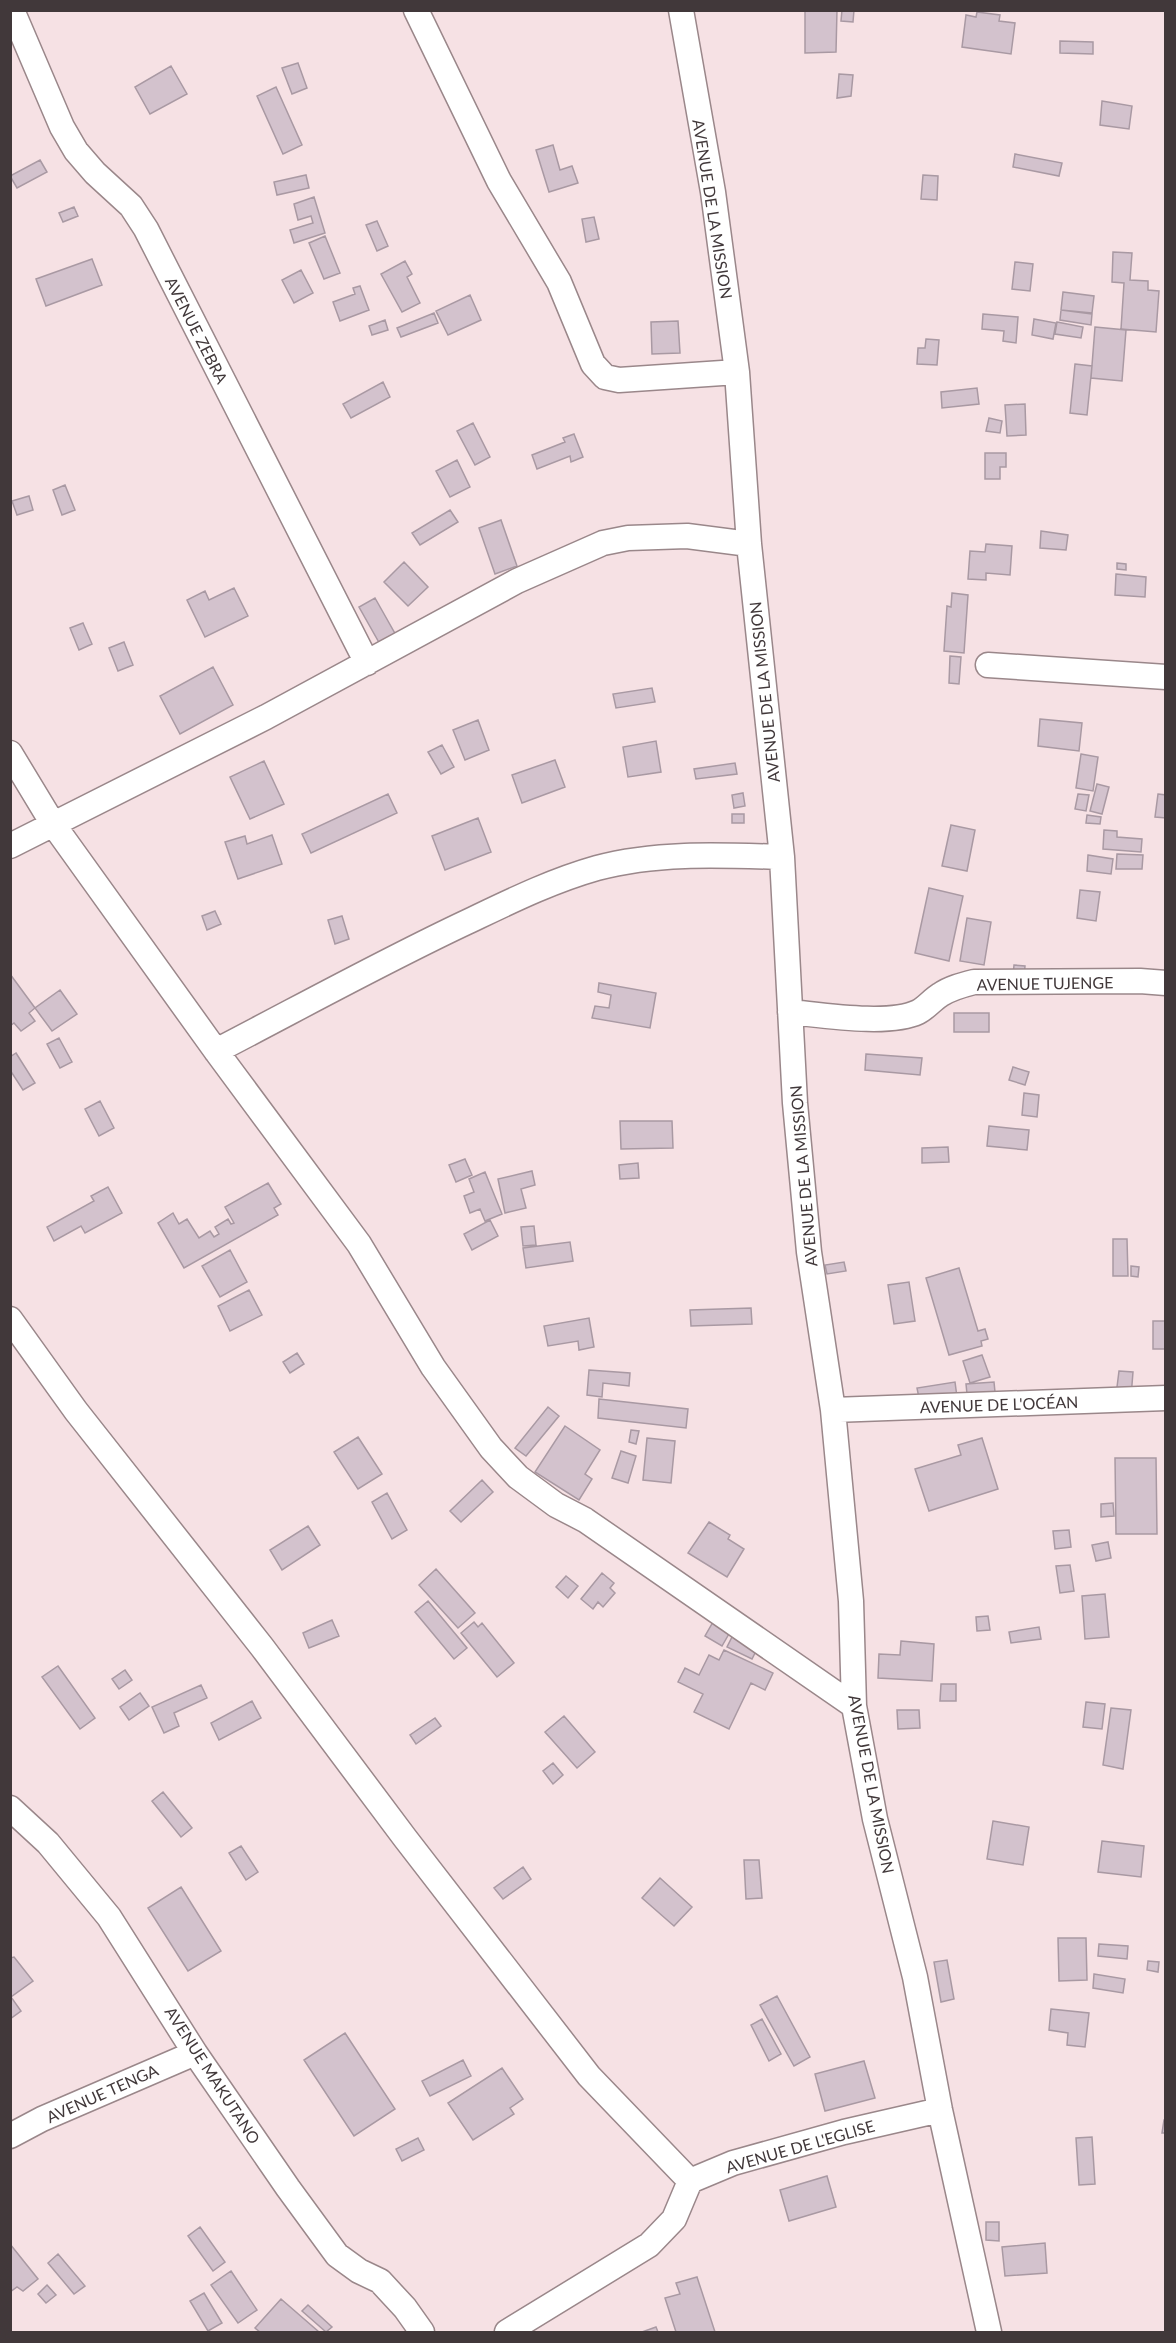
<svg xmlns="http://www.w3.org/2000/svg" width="1176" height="2343" font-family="Lato,sans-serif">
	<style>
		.building { fill: #d3c2cd; stroke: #a999a3; stroke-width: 1.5 }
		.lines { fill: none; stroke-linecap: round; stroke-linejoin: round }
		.street-casing { stroke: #9a878a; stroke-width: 27 }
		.street { stroke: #fff; stroke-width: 24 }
		.labels { text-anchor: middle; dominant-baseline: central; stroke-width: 4.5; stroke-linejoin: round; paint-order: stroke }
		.street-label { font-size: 16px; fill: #41383a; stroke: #fff }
	</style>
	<rect width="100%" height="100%" fill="#f6e1e4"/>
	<path class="building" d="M805,10h32l-1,42 -31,1z
		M842,10h12l-1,12 -12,-1z
		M977,12l23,3 -1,6 16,2 -4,31 -49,-7 4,-32 10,2z
		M1060,41l33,1v12l-33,-1z
		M298,63l9,25 -15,6 -10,-26z
		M171,66l16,28 -37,20 -15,-27z
		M839,74l14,1 -2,21 -14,2z
		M276,87l26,58 -19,9 -26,-58z
		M1102,101l30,5 -3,23 -29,-4z
		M553,145l7,25 12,-4 6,17 -29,9 -13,-42z
		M1015,154l47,9 -3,13 -46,-9z
		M40,160l7,12 -30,16 -7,-12z
		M306,175l3,13 -32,7 -3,-13z
		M923,175l15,1 -1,24 -16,-1z
		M314,197l11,36 -31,10 -4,-13 23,-7 -2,-7 -13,4 -4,-16z
		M74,207l4,9 -15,6 -4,-9z
		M594,217l5,22 -13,3 -4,-23z
		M377,221l11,25 -11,5 -11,-26z
		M325,236l15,37 -16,6 -15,-36z
		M1113,252l19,1 -2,27 18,1v9l11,1 -3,41 -35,-3 3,-46 -12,-1z
		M92,259l10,26 -56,21 -10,-27z
		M405,261l7,13 -5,3 13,26 -18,9 -21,-38z
		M1015,262l18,2 -3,27 -18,-2z
		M301,270l12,23 -19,10 -12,-23z
		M360,286l9,24 -29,11 -7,-19 22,-8 -2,-6z
		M1063,292l31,4 -2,17 -31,-3z
		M470,295l11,25 -33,15 -12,-24z
		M1061,310l31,4 -1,11 -31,-5z
		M434,313l4,10 -37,14 -4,-9z
		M983,314l35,3 -2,26 -13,-2 1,-10 -22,-2z
		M1034,319l22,4 -3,16 -21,-4z
		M385,320l3,10 -16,5 -3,-9z
		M678,321l2,32 -28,1 -1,-32z
		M1057,322l26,5 -2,11 -26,-4z
		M1095,327l31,3 -4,51 -31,-3z
		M926,339l13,1 -2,25 -20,-1 1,-16h7z
		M1075,364l17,2 -5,49 -17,-2z
		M383,382l7,15 -39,21 -8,-14z
		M977,388l2,16 -37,4 -1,-16z
		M1025,404l1,31 -19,1 -2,-31z
		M989,418l13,3 -2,12 -14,-2z
		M473,423l17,34 -15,8 -18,-34z
		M574,434l9,23 -12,5 -1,-6 -33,13 -5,-14 33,-13 -2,-4z
		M985,453h21v14h-6v12h-15z
		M457,460l13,27 -20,10 -14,-26z
		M65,485l10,25 -13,5 -9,-25z
		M29,496l4,14 -16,5 -5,-14z
		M450,510l8,12 -38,23 -8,-12z
		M501,520l16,46 -22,8 -16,-46z
		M1041,531l27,4 -2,15 -26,-2z
		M986,544l26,2 -2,29 -24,-2v7l-18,-1 2,-28 15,1z
		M404,562l24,25 -20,19 -24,-24z
		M1117,563l9,1v6l-9,-1z
		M1116,574l30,3 -1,20 -30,-2z
		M234,588l14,28 -43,21 -18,-37 18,-9 4,9z
		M952,593l16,2 -4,58 -20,-2 3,-45 4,1z
		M375,598l22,39 -16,9 -22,-39z
		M83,623l9,21 -13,6 -9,-22z
		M124,642l9,23 -15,6 -9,-23z
		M950,656l11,1 -2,27 -10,-1z
		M213,667l20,38 -53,29 -20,-38z
		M652,688l3,14 -39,6 -3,-14z
		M1040,719l42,4 -3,28 -41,-5z
		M478,720l11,30 -24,10 -12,-30z
		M656,741l5,31 -33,5 -5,-30z
		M442,745l12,22 -13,7 -13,-22z
		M1081,754l17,3 -5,34 -17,-3z
		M555,760l10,27 -43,16 -10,-28z
		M264,761l20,43 -34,15 -20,-42z
		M735,763l2,11 -41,5 -2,-10z
		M1097,784l12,3 -7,27 -12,-3z
		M743,793l2,13 -11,2 -2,-13z
		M388,794l9,19 -86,40 -9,-19z
		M1078,794l11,1 -3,16 -11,-2z
		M1158,794l8,1v23l-11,-1z
		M732,814h12v9h-12z
		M1087,815l14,2 -1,7 -14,-1z
		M478,818l13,34 -46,18 -13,-34z
		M951,825l24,5 -8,41 -25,-5z
		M1104,830l13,1v6l25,2 -1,13 -38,-3z
		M272,835l10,29 -44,15 -13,-37 20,-6 2,8z
		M1117,854l26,1 -1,14h-26z
		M1088,855l25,4 -2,15 -24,-3z
		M929,888l34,8 -14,65 -34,-8z
		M1080,890l20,2 -4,29 -19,-3z
		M215,911l6,13 -14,6 -5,-14z
		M342,916l7,23 -14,5 -7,-24z
		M967,918l24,4 -7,43 -24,-4z
		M1014,965l11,1 -1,12 -11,-2z
		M10,974l25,34 -6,5 6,8 -14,10 -7,-8 -4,3z
		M599,983l57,10 -6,35 -58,-10 3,-12 14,2 2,-13 -13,-3z
		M60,990l17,24 -25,17 -17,-23z
		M954,1013h35v19h-35z
		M59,1038l13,24 -12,6 -13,-24z
		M16,1053l19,30 -12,7 -13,-20v-13z
		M866,1054l56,4 -2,17 -55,-5z
		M1013,1067l16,5 -4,13 -16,-5z
		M1024,1093l15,2 -2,22 -15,-2z
		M100,1101l14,27 -15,8 -14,-27z
		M620,1121h52l1,27 -52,1z
		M989,1126l40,4 -2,20 -40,-4z
		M948,1147l1,15 -27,1v-15z
		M465,1159l7,16 -16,7 -7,-17z
		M638,1163l1,15 -19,1 -1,-14z
		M532,1171l3,14 -14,4 5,19 -21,5 -7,-34z
		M485,1172l17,42 -17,7 -5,-12 -10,4 -6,-17 10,-4 -5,-13z
		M268,1183l13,21 -7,4 4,7 -94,53 -26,-45 15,-10 6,11 8,-5 12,19 11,-7 4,6 5,-3 -4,-7 13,-8 3,5 3,-1 -9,-16z
		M108,1187l14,26 -37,20 -4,-7 -27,15 -7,-14 47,-26 -3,-5z
		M490,1220l8,16 -26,14 -8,-16z
		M534,1226l2,19 -13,1 -2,-19z
		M1113,1239h14l1,37h-15z
		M570,1242l3,19 -47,7 -3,-20z
		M230,1250l17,32 -27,15 -18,-31z
		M844,1262l2,9 -19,3 -2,-9z
		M1131,1266l8,1 -1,10 -7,-1z
		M959,1268l19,63 7,-2 3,10 -7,2 1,5 -33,9 -23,-77z
		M909,1282l6,39 -21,3 -6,-39z
		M249,1290l13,25 -32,16 -12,-25z
		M751,1308l1,16 -61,2 -1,-16z
		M589,1318l5,29 -15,3 -1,-9 -30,5 -4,-20z
		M1153,1321h13v28h-13z
		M297,1353l7,11 -14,9 -7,-11z
		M982,1355l8,22 -20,6 -7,-22z
		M589,1370l41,3 -1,13 -26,-3 -1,14 -15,-2z
		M1119,1371l14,1 -2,25 -15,-2z
		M955,1382l2,15 -37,6 -3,-15z
		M994,1382l1,10 -28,2 -1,-10z
		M599,1399l89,10 -2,19 -88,-10z
		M548,1407l11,9 -33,40 -11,-8z
		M565,1426l35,24 -15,24 7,5 -13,21 -44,-28z
		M631,1430l8,1 -3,13 -7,-2z
		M358,1437l24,37 -24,15 -24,-37z
		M647,1438l28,3 -4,42 -28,-3z
		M982,1438l16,51 -69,22 -14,-42 46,-14 -3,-10z
		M621,1451l15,5 -8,27 -16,-5z
		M1115,1458h41l1,76h-41z
		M482,1480l11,12 -32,30 -11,-11z
		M387,1493l20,37 -15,9 -20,-37z
		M1113,1503l1,13 -13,1v-13z
		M709,1522l21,13 -2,4 16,10 -17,28 -39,-24z
		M308,1526l12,19 -38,25 -12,-20z
		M1069,1530l2,17 -16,2 -2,-18z
		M1108,1542l3,16 -15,3 -4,-16z
		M1070,1565l4,26 -14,2 -4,-27z
		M436,1569l39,44 -17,15 -39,-43z
		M602,1573l12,10 -4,5 5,5 -12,14 -5,-5 -5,7 -12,-10z
		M566,1576l12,10 -10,12 -12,-11z
		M1105,1594l4,43 -24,2 -3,-43z
		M428,1601l39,47 -13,11 -39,-47z
		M988,1616l2,14 -13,1 -1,-14z
		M332,1620l7,16 -30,12 -6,-15z
		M474,1622l4,5 4,-4 32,40 -17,14 -36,-44z
		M713,1622l17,10 -8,14 -17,-10z
		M1039,1627l2,12 -30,4 -2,-11z
		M733,1635l25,12 -6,12 -25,-12z
		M901,1641l33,3 -2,37 -54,-3 1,-24 21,1z
		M724,1650l49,23 -8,17 -14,-7 -22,46 -35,-17 9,-18 -25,-12 7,-14 14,7 10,-20 10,5z
		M58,1666l37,52 -15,11 -38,-52z
		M125,1670l7,10 -13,9 -7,-10z
		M941,1684h15v17h-16z
		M201,1685l6,13 -33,15 5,13 -15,7 -12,-26z
		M140,1693l9,13 -20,14 -9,-13z
		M252,1701l9,17 -42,22 -8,-17z
		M1086,1702l19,2 -3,25 -19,-2z
		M1111,1708l20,2 -8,59 -20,-4z
		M897,1710h22l1,18 -22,1z
		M564,1716l31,36 -18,16 -32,-36z
		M435,1718l6,8 -25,18 -6,-9z
		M553,1763l10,12 -10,9 -10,-13z
		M163,1792l29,36 -11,9 -29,-36z
		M993,1821l36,6 -6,38 -36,-6z
		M1102,1841l42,5 -3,31 -43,-5z
		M241,1846l17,26 -12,8 -17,-27z
		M744,1860h15l3,38 -16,1z
		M523,1867l8,12 -28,20 -9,-11z
		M660,1878l32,29 -18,19 -32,-28z
		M181,1887l40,64 -33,20 -40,-63z
		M1058,1938h28l1,42 -28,1z
		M1099,1944l29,2 -1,13 -29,-3z
		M14,1957l19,24 -22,16 10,14 -11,8v-61z
		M947,1960l7,39 -13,3 -7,-40z
		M1148,1961l11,1 -1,10 -11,-2z
		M1094,1974l31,5 -2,14 -30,-5z
		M777,1996l33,61 -16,9 -34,-61z
		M1051,2009l38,4 -4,34 -18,-2 1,-12 -19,-3z
		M762,2019l19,35 -12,7 -18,-36z
		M345,2033l50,76 -41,27 -50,-76z
		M463,2060l8,16 -41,20 -8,-15z
		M864,2061l11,37 -50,13 -10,-37z
		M502,2068l21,31 -13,9 4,6 -41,26 -25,-37z
		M1164,2120h2v13h-4z
		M1092,2137l3,47 -16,1 -3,-47z
		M418,2138l6,12 -22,11 -6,-12z
		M827,2176l9,31 -47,14 -9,-31z
		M986,2222h13v19l-13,-1z
		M200,2227l25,35 -12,9 -25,-35z
		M1045,2243l2,30 -42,3 -3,-29z
		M10,2244l28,35 -15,12 -6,-4 -7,5z
		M58,2254l27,32 -11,8 -26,-31z
		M231,2271l26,39 -19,13 -27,-38z
		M697,2277l18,55h-39l-11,-34 15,-4 -4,-11z
		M47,2285l9,10 -10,8 -8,-9z
		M204,2293l18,30 -14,8 -18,-30z
		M281,2299l38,33h-59l-5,-4z
		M308,2305l24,22 -6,5 -24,-21z
		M656,2327l2,5h-16z"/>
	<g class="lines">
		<g class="street-casing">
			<path id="street" d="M12,10l50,117 14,24 19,22 36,33 15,23 221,434
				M416,10l83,171 60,101 34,82 12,13 14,3 118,-8
				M681,10l32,182 24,180 12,172 33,313 13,246 14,149 24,158 18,191 3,105 21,113 40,158 25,133 49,222
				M988,665l178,12
				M10,753l43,71 163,227 143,193 74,123 58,81 27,29 38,28 29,15 269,186
				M10,846l256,-129 251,-136 86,-38 25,-5 59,-2 62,8
				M790,1012c32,3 99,14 128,0 8,-4 14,-12 22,-17 10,-7 22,-10 34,-13l166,-1 26,2
				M216,1051c83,-43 166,-89 251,-129 42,-20 84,-41 130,-54 59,-16 124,-13 185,-11
				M10,1319l66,92 186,236 143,191 184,238 101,105
				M833,1410l333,-12
				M10,1808l38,35 61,74 86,136 93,135 49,67 22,16 21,10 25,27 17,24
				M10,2136l32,-17 153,-66
				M507,2332l142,-87 25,-26 16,-38 43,-18 111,-31 96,-22"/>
		</g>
		<use href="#street" class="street"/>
	</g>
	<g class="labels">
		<g class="street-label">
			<text transform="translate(713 209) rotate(81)">AVENUE DE LA MISSION</text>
			<text transform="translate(197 330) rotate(63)">AVENUE ZEBRA</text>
			<text transform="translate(764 692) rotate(-96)">AVENUE DE LA MISSION</text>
			<text transform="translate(1045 983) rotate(-1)">AVENUE TUJENGE</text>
			<text transform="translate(803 1176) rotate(-95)">AVENUE DE LA MISSION</text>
			<text transform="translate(999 1404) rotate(-2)">AVENUE DE L'OCÉAN</text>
			<text transform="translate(872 1784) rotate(79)">AVENUE DE LA MISSION</text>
			<text transform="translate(213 2075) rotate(57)">AVENUE MAKUTANO</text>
			<text transform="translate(102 2093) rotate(-24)">AVENUE TENGA</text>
			<text transform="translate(800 2146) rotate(-16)">AVENUE DE L'EGLISE</text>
		</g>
	</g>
	<rect width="1176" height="2343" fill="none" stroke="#41383a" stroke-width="24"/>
</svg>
